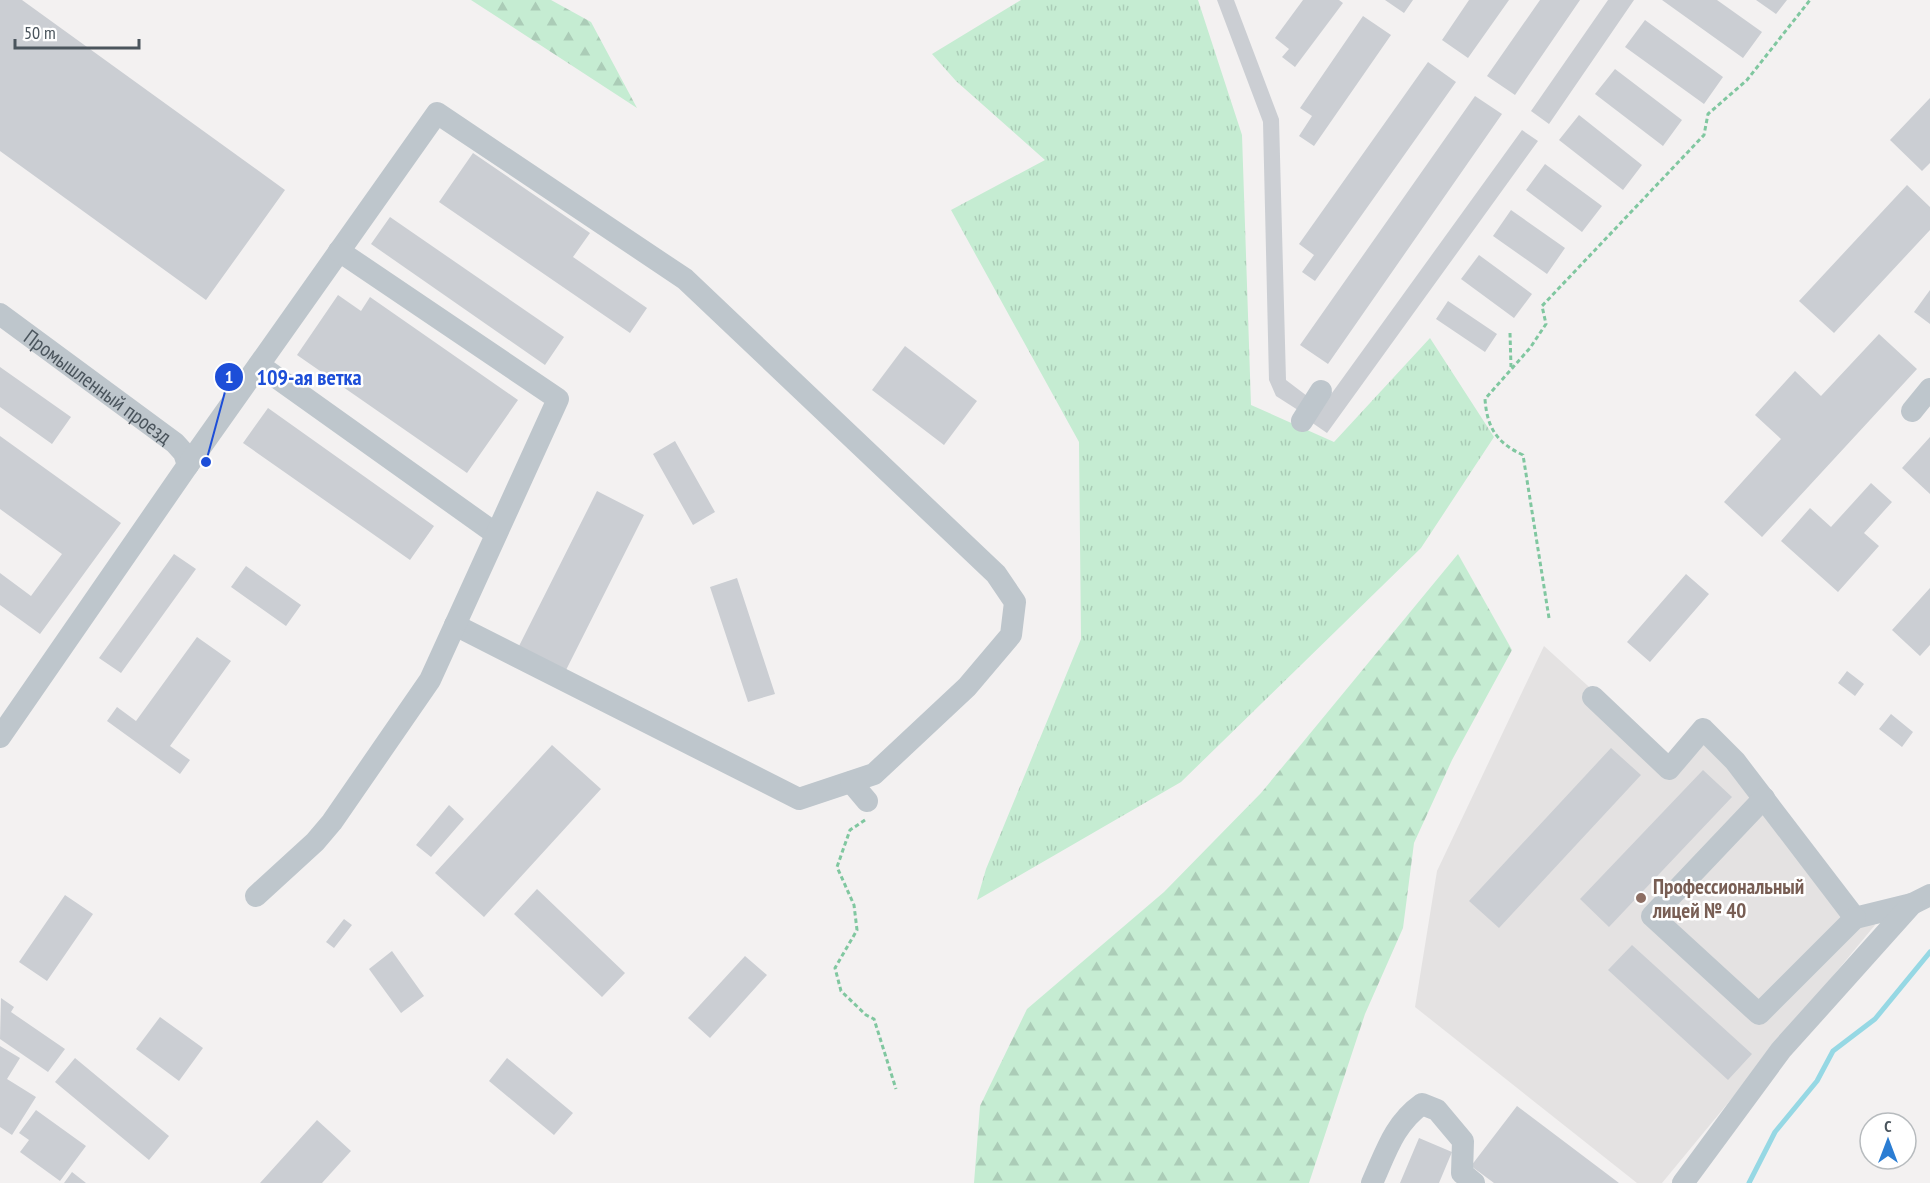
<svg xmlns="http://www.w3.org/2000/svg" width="1930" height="1183" font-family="'PT Sans Narrow',sans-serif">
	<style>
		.education { fill: #e4e2e2 }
		.grass { fill: url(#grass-tufts) }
		.forest { fill: url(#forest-firs) }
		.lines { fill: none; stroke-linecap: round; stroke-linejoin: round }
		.stream { stroke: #96d8e4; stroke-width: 5 }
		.building { fill: #cbced3 }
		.path { stroke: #80c7a0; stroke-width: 3; stroke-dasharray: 4.5 3; stroke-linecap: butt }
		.minor { stroke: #bec6cc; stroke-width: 22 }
		.education-dot { fill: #8d6e63; stroke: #fff; stroke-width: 2 }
		.labels { text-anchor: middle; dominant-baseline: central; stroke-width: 5; stroke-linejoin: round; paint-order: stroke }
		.street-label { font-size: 21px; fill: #4b555d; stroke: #fff }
		.education-label { font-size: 21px; font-weight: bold; fill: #785e54; stroke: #fff; text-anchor: start }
		.leader { fill: none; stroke: #1d4ed8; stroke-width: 2 }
		.callout-dot { fill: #1d4ed8; stroke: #fff; stroke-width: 2 }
		.mark-label { font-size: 18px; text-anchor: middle; font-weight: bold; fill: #fff }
		.callout-label { font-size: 22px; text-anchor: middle; font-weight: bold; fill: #1d4ed8; stroke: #fff; stroke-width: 5; stroke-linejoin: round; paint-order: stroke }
	</style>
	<defs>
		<pattern id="grass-tufts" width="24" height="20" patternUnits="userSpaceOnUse" patternTransform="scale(1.5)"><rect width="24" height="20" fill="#c5ecd2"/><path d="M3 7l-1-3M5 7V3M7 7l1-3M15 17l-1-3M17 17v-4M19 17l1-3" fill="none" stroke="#abccb7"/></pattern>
		<pattern id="forest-firs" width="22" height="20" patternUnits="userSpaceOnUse" patternTransform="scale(1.5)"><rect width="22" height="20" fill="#c5ecd2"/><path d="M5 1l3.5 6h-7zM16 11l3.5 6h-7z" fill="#abccb7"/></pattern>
	</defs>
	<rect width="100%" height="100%" fill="#f3f1f1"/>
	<path class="education" d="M1544,646l130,118 30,-23 171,184 -213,258h-25l-222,-176 22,-136z"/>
	<path class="grass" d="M1021,0h177l44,135 9,270 83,37 96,-104 64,99 -73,111 -240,234 -204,118 9,-31 95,-230 -2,-197 -128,-232 94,-50 -89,-79 -24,-27z"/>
	<path class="forest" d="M471,0h80l40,22 46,86z
		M1458,554l54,96 -60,110 -38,83 -11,85 -38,86 -56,169h-335l6,-77 47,-97 137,-117 97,-99z"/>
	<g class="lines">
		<path class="stream" d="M1749,1183l26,-51 42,-51 16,-30 42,-32 55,-67"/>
	</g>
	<path class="building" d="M0,0h22l263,190 -79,110 -206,-149z
		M1217,0h17l45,119 7,261 25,19 -10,13 -25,-16 -7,-16 -6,-258z
		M1303,0h36l4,3 -48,64 -13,-10 7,-8 -14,-11z
		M1385,0h28l-9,13z
		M1469,0h40l-41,58 -26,-18z
		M1540,0h40l-65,95 -28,-19z
		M1608,0h26l-85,124 -18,-13z
		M1662,0h55l45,32 -19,26z
		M1756,0h31l-11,14z
		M1363,16l28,19 -77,111 -15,-10 13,-20 -12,-8z
		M1645,20l78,57 -19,27 -79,-57z
		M1428,62l28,20 -141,199 -13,-9 12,-17 -15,-11z
		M1615,69l67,51 -19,26 -68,-52z
		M1475,96l27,18 -174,250 -28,-19z
		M1930,98v65l-8,8 -32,-31z
		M1579,115l63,50 -19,25 -64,-50z
		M1522,130l16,11 -211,292 -16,-11z
		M473,153l117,80 -17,24 74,51 -17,25 -191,-131z
		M1545,164l57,42 -20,26 -56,-42z
		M1907,185l23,22v23l-96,103 -35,-32z
		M1511,210l54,38 -18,26 -54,-38z
		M390,217l174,120 -19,28 -174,-121z
		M1479,255l53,39 -18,24 -53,-39z
		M1930,290v34l-16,-12z
		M338,295l23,16 9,-14 148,103 -51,73 -170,-118z
		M1448,301l49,33 -12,18 -49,-33z
		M1879,334l38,35 -155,168 -38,-35 57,-63 -26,-24 40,-44 26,25z
		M905,346l72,55 -33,44 -72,-55z
		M0,367l71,50 -19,27 -52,-37z
		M268,408l166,118 -24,34 -167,-117z
		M0,436l121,87 -81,111 -40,-29v-32l31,23 31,-42 -62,-45z
		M1930,437v57l-28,-26z
		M675,441l40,71 -22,13 -40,-71z
		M1871,483l21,19 -28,31 15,13 -41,46 -57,-51 29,-33 21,19z
		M597,491l47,24 -79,157 -47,-24z
		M174,554l22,15 -75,104 -22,-15z
		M246,566l55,39 -15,21 -55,-39z
		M1686,574l23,20 -59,68 -23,-20z
		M737,578l38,116 -27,8 -38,-115z
		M1930,588v57l-10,11 -28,-26z
		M197,637l34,24 -61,85 20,14 -10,14 -73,-53 10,-14 19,14z
		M1847,671l17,13 -9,12 -17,-13z
		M1891,714l22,18 -11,15 -23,-18z
		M552,745l49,44 -117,128 -49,-44z
		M1611,748l30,27 -142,153 -30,-27z
		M1703,770l29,27 -123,130 -29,-28z
		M449,805l15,14 -33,38 -15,-12z
		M537,889l88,84 -23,24 -88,-83z
		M65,895l28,19 -46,67 -28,-19z
		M344,919l8,6 -18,23 -8,-6z
		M1632,945l120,109 -24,26 -120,-110z
		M392,951l32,45 -23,17 -32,-44z
		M745,956l22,19 -57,63 -22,-20z
		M1,998l13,9 -3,5 54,37 -17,23 -48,-33z
		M160,1017l43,31 -24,33 -43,-32z
		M0,1046l20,12 -13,21 29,18 -24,38 -12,-8z
		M75,1058l94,78 -20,24 -94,-78z
		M507,1058l66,55 -19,22 -65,-54z
		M1517,1106l102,77h-125l-23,-17z
		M36,1110l50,36 -26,35 -40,-29 9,-12 -10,-7z
		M317,1120l34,31 -29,32h-62z
		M1419,1138l33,14 -13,31h-39z
		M72,1172l14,11h-22z"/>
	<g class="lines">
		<path class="path" d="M1510,333l1,34
			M1549,618l-26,-163c-26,-12 -36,-27 -38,-56l45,-51 16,-24 -4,-18 162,-171 4,-21 39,-34 63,-80
			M865,820l-15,10 -13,37 17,38 3,25 -22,38 6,23 25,24 8,4 22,70"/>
		<g class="minor">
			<path id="s1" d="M0,314l175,129 9,10 4,12"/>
			<path d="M259,365l237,169"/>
			<path d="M1912,411l18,-22"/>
			<path d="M1302,421l19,-30"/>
			<path d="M1593,697l76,72 34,-40 32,32 120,157 57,-14 18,-9"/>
			<path d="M0,737l188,-272 249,-352 248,166 311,295 19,28 -4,33 -44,52 -93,87 -75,25 -344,-174"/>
			<path d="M851,782l16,19"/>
			<path d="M1764,798l-112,118 107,98 96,-96"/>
			<path d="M256,896l59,-54 17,-20 98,-142 128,-281 -219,-148"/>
			<path d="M1372,1183c14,-31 22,-59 50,-79l15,6 26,31 -1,32 12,10"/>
			<path d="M1683,1183l98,-133 131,-146"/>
		</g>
	</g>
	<circle class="education-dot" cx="1641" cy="898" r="6"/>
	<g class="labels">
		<g class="street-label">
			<text stroke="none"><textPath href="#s1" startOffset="122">Промышленный проезд</textPath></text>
		</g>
		<g class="education-label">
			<text x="1653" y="886">Профессиональный<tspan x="1653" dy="24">лицей № 40</tspan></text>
		</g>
	</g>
	<path class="leader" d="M206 462L229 377"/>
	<g class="callout-dot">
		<circle cx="206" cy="462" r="6"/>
		<circle cx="229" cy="377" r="15"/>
	</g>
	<g class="mark-label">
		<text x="229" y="383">1</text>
	</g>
	<g class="callout-label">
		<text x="309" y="385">109-ая ветка</text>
	</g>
	<g transform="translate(1888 1141)"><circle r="28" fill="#ffffff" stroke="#b7bbbe" stroke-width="1.5"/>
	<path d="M0-4.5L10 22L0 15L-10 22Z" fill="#2b7dd3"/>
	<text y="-9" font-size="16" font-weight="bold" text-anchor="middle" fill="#4b555d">С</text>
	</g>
	<path d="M15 39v9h124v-9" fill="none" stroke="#4b555d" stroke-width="3"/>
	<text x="24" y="39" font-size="18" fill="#4b555d" stroke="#ffffff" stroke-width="4.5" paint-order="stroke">50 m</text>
</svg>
